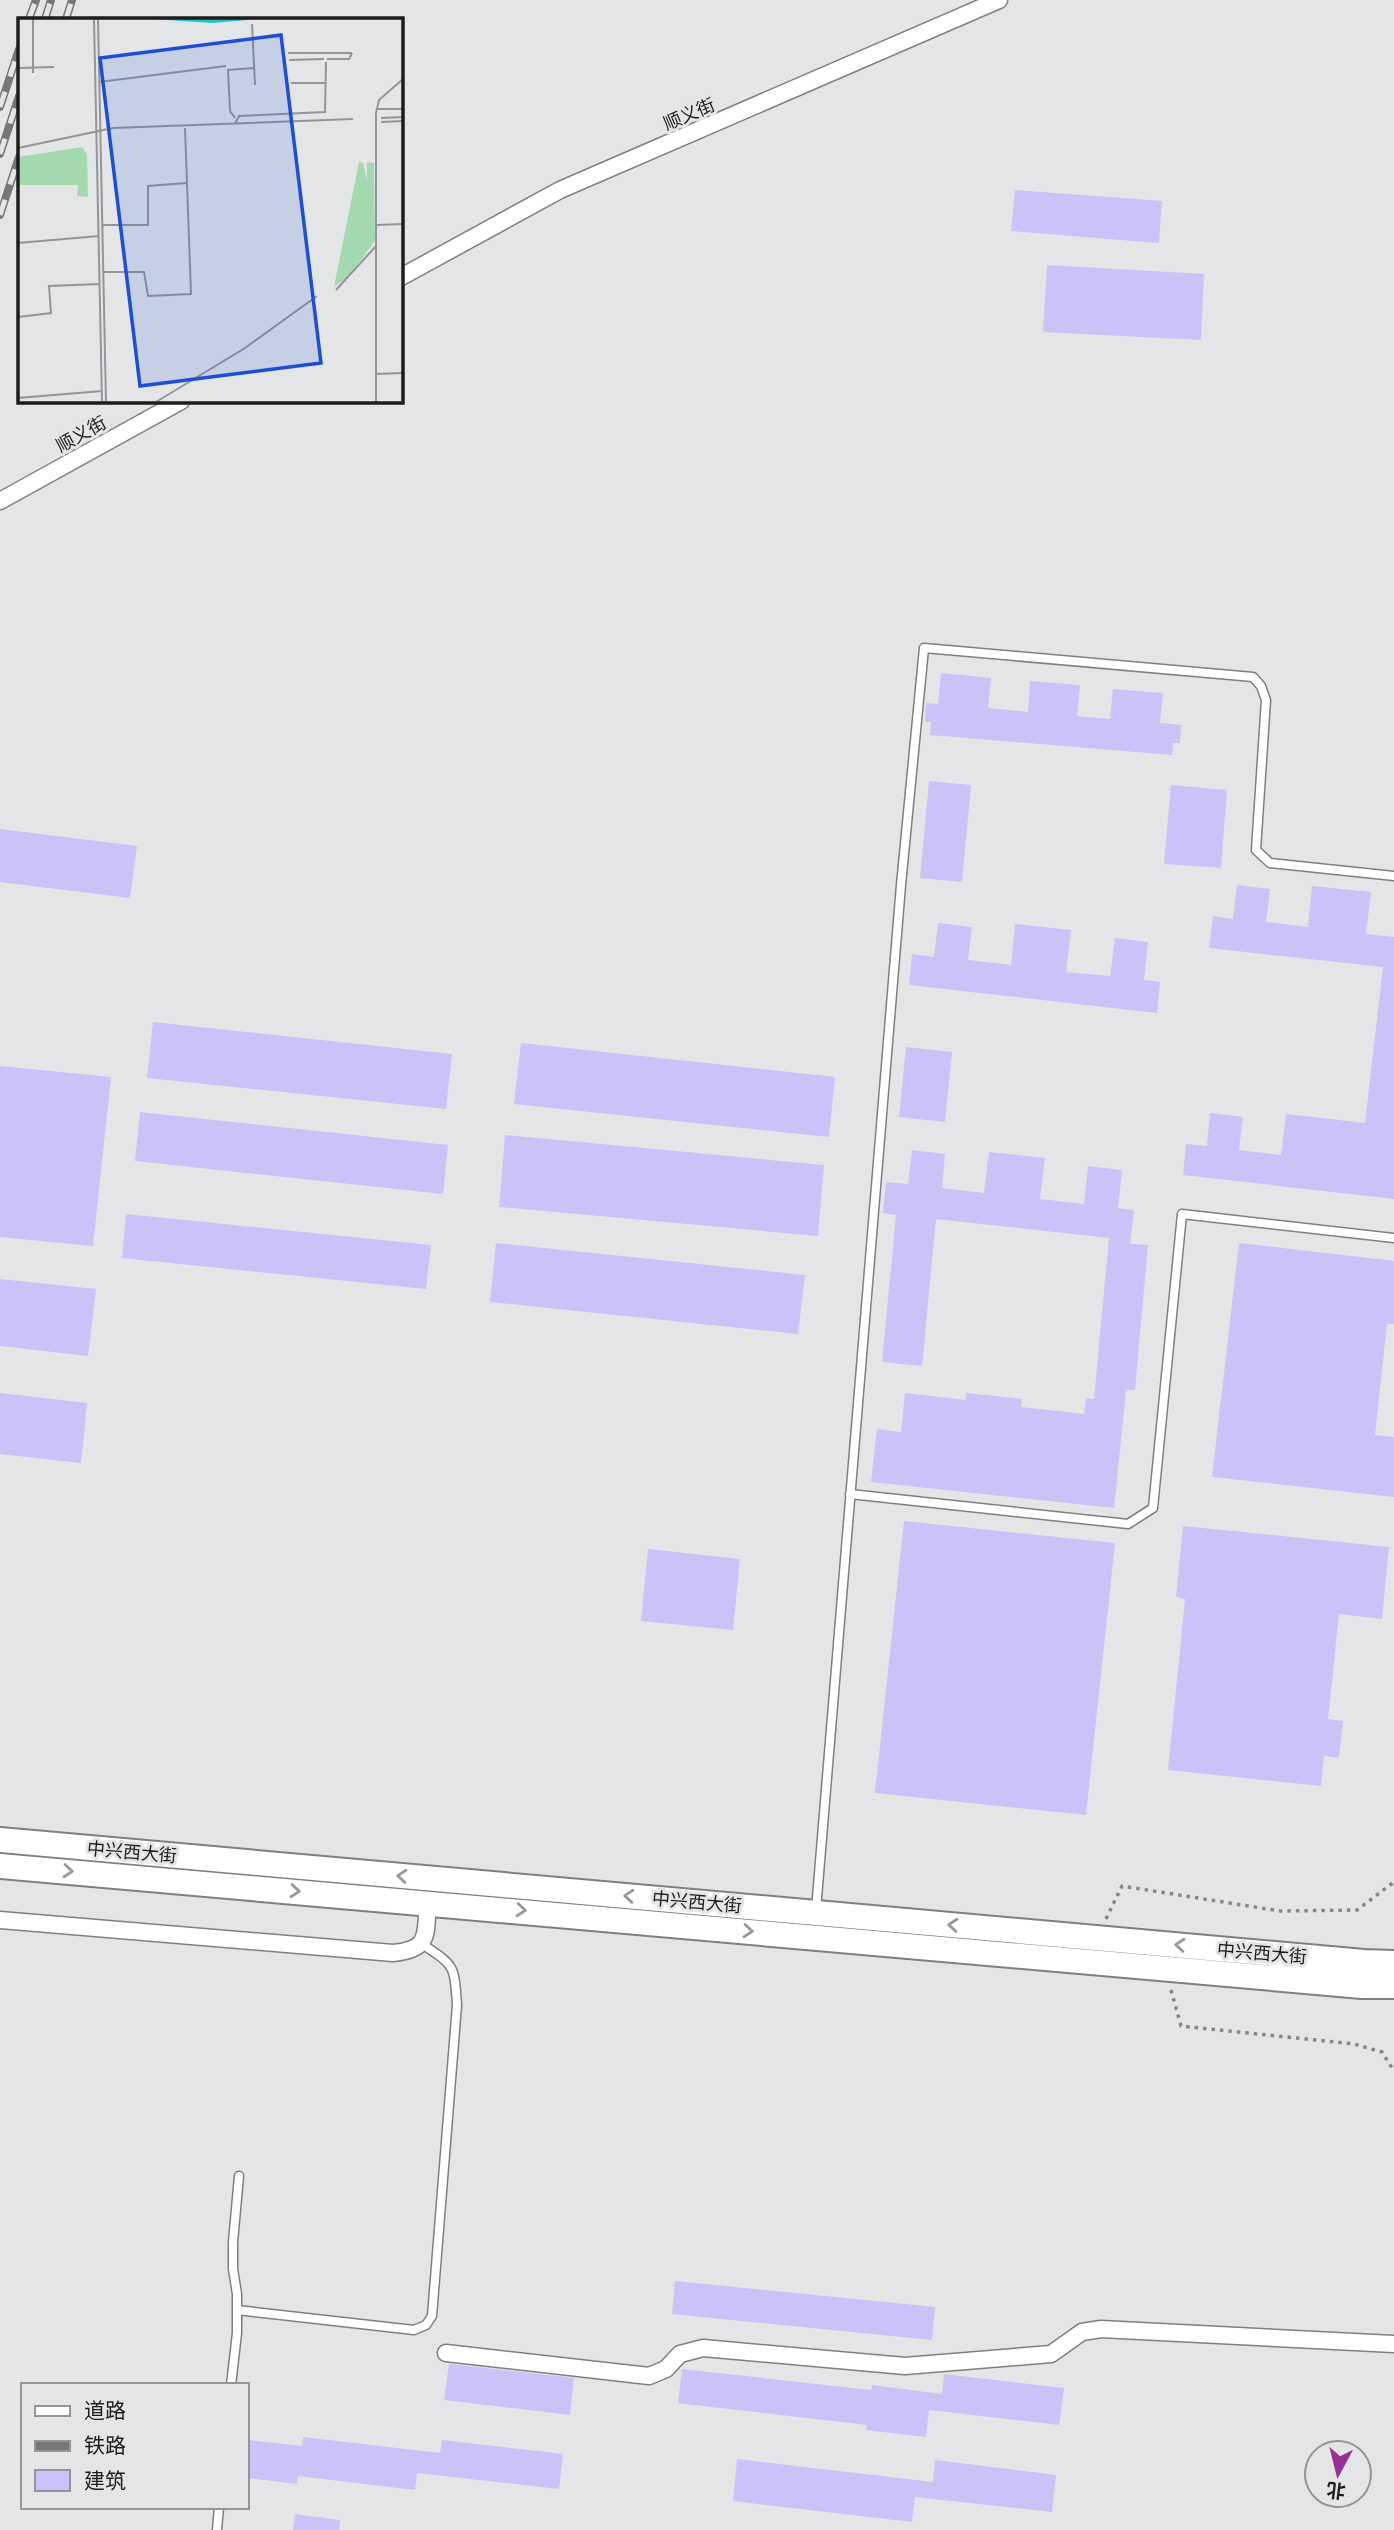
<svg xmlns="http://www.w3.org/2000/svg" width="1394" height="2530" font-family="'Roboto Condensed','Noto Sans SC',sans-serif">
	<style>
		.building { fill: #ccc2f7 }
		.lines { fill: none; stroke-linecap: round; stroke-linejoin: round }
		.lane-casing { stroke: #7f7f81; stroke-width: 11 }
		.street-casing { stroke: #7f7f81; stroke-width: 19 }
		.primary-casing { stroke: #7f7f81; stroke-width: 28 }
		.path { stroke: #878789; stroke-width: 3.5; stroke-dasharray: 3.5 5; stroke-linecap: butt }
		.lane { stroke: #fff; stroke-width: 8 }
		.street { stroke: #fff; stroke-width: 16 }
		.primary { stroke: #fff; stroke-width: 24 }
		.rail-casing { stroke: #767778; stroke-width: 8 }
		.rail { stroke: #e4e5e7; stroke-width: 5; stroke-dasharray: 16; stroke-linecap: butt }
		.oneway { stroke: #99999a }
		.labels { text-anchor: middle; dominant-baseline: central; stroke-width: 6; stroke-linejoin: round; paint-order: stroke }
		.street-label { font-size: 18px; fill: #1d1d1e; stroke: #e4e5e7 }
		.inset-road { fill: none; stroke: #949597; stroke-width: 2 }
		.view { fill: #1d4ed8; fill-opacity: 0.15; stroke: #1d4ed8; stroke-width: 3.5 }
		.inset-edge { fill: none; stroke: #1d1d1e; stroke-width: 3.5 }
	</style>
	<rect width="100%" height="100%" fill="#e4e5e7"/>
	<path class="building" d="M1015,190l147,11 -3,42 -148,-12z
		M1047,265l157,9 -3,66 -158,-8z
		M941,673l50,5 -3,30 40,4 2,-31 50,4 -3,31 33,3 3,-30 50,4 -3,30 21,2 -1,18h-7l-1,12 -242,-20 1,-13h-6l1,-19 12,1z
		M929,781l42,4 -9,97 -42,-4z
		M1171,785l56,5 -6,78 -57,-4z
		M0,829l137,17 -7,52 -130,-16z
		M1237,885l33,4 -4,33 42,5 4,-41 59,6 -5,42 28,3v262l-211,-24 3,-31 21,2 3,-33 33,4 -4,33 42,5 5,-41 79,9 18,-156 -174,-19 4,-32 20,3z
		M938,923l34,4 -4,33 43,5 4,-41 56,6 -5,42 44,4 5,-38 33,4 -4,38 16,2 -3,31 -248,-28 3,-31 22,3z
		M153,1022l299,32 -6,55 -299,-31z
		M521,1043l314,34 -6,60 -315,-33z
		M906,1047l46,5 -7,70 -46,-5z
		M0,1066l111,11 -18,169 -93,-9z
		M140,1112l308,33 -5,49 -308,-33z
		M505,1135l319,30 -6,71 -319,-29z
		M912,1150l33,4 -3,34 42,5 5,-41 56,6 -5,41 44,5 4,-38 34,4 -4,38 16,2 -4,34 18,1 -13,145h-9l-12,118 -243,-26 6,-53 24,3 4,-39 61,7v-7l56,6 -1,8 63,7 2,-16 8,1 15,-161 -173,-19 -14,147 -40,-4 14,-147 -13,-2 3,-31 22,2z
		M126,1214l305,31 -5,44 -304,-31z
		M496,1243l309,32 -7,59 -308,-32z
		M1239,1243l155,18v63h-7l-12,111 19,2v60l-182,-20z
		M0,1279l96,10 -8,67 -88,-10z
		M0,1393l87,10 -6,60 -81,-9z
		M904,1521l211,22 -29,272 -211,-22z
		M1183,1526l206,21 -7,72 -43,-5 -11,105 15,2 -4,37 -15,-2 -3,30 -153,-16 17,-171 -9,-2z
		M648,1549l92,10 -7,71 -92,-9z
		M675,2281l260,26 -3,33 -260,-26z
		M449,2364l125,14 -4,37 -126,-15z
		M682,2369l189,21 1,-5 70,9 2,-20 120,14 -5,37 -130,-15 -3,27 -60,-7 1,-5 -189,-22z
		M303,2437l137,16 2,-13 121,14 -4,35 -142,-16 -2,17 -117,-14 -1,8 -50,-6v-38l55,6z
		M737,2459l196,23 2,-22 121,15 -4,37 -137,-15 -3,25 -179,-21z
		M295,2514l45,6 -1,10h-46z"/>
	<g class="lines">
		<g class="lane-casing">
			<path id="lane" d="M850,1494l278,30 25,-16 29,-294 212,24
				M816,1910l85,-1025 23,-237 329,29 8,9 5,14 -10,150 14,13 124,13
				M237,2310l177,20 12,-5 6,-9 25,-311c-3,-41 -2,-39 -35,-61
				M231,2385l6,-52v-39l-4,-25v-27l6,-66
				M217,2530l2,-23"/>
		</g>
		<g class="street-casing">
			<path id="street" d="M401,277l159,-87 439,-190
				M0,501l181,-100
				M0,1920l393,33c38,-4 32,-18 35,-51
				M446,2353l203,23 17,-7 14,-15 23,-6 202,18 146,-12 31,-22 19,-3 293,15"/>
		</g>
		<g class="primary-casing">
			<path id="primary" d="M0,1840l1364,122 30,1
				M0,1866l1362,120h32"/>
		</g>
		<path class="path" d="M1106,1919l16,-33 158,25 77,-1 37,-28
			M1171,1990l10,36 173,18 28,8 12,19"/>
		<use href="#lane" class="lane"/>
		<use href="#street" class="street"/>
		<use href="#primary" class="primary"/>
		<g class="rail-casing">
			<path id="rail" d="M29,19l7,-19
				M45,19l6,-19
				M66,19l6,-19
				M0,107l19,-58
				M0,154l19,-58
				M0,215l19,-58"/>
		</g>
		<use href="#rail" class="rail"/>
	</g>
	<defs><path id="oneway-chevron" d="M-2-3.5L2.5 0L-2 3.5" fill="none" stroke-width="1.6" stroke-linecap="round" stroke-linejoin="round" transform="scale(1.75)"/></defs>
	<g class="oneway">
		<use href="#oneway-chevron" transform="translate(68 1871) rotate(5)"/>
		<use href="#oneway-chevron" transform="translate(402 1876) rotate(-175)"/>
		<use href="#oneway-chevron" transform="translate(295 1891) rotate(5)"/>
		<use href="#oneway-chevron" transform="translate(629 1896) rotate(-175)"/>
		<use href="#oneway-chevron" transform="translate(521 1910) rotate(5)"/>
		<use href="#oneway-chevron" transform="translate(953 1925) rotate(-175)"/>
		<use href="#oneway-chevron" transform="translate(748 1931) rotate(5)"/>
		<use href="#oneway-chevron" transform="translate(1180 1945) rotate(-175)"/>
	</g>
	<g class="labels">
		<g class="street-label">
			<text transform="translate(689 114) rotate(-23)">顺义街</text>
			<text transform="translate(81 434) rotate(-29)">顺义街</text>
			<text transform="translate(132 1852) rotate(5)">中兴西大街</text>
			<text transform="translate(697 1902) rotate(5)">中兴西大街</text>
			<text transform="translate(1262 1953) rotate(5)">中兴西大街</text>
		</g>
	</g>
	<g transform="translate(18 18)">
		<rect width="385" height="385" fill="#e4e5e7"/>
		<path d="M64,129l5,7 1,43 -11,-1 1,-11h-60v-28zM341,144l4,1 4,18v-19l7,1 1,78 -26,35 -15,11z" fill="#a4d9b0"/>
		<path d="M134,1h108l-47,4z" fill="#20c5ca"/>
		<path class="inset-road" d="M15,1v54M76,1l8,383M80,1l8,383M234,6l3,61M270,35h64M309,41h22l3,-6M271,42l35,-1M0,50l36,-1M81,64l127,-16M273,65h35M359,91h26M217,100l-5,-7 -2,-41 26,-2M363,100l22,-1M363,104l22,-1M217,106l4,-8 86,-4 1,-50M0,130l95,-20 240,-9M85,207h45v-39l39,-3M358,207l27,-1M0,225l81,-7M85,254h41l4,24 43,-2 -6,-166M318,272l40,-44M0,299l33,-4 -2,-27 51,-2M358,356l27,-1M0,380l84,-7M138,384l89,-54 72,-52M358,384v-289l3,-13 24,-21"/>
		<path class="view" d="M263,17l40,328 -181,23 -40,-328z"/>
		<rect width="385" height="385" class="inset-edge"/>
	</g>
	<rect x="21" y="2383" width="228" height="126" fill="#e4e5e7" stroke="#949597" stroke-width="2"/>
	<rect x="35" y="2406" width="35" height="10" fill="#ffffff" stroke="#949597" stroke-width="2"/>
	<text x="84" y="2418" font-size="21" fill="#1d1d1e">道路</text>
	<rect x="35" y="2441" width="35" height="10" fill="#767778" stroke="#949597" stroke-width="2"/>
	<text x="84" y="2453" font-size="21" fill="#1d1d1e">铁路</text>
	<rect x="35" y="2470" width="35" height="21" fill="#ccc2f7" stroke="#949597" stroke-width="2"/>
	<text x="84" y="2488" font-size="21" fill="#1d1d1e">建筑</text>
	<g transform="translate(1338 2474) rotate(187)"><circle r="33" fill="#e4e5e7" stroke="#949597" stroke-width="2"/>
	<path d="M0-5L12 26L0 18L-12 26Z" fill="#983093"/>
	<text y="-10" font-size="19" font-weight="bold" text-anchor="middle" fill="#1d1d1e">北</text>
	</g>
</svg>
